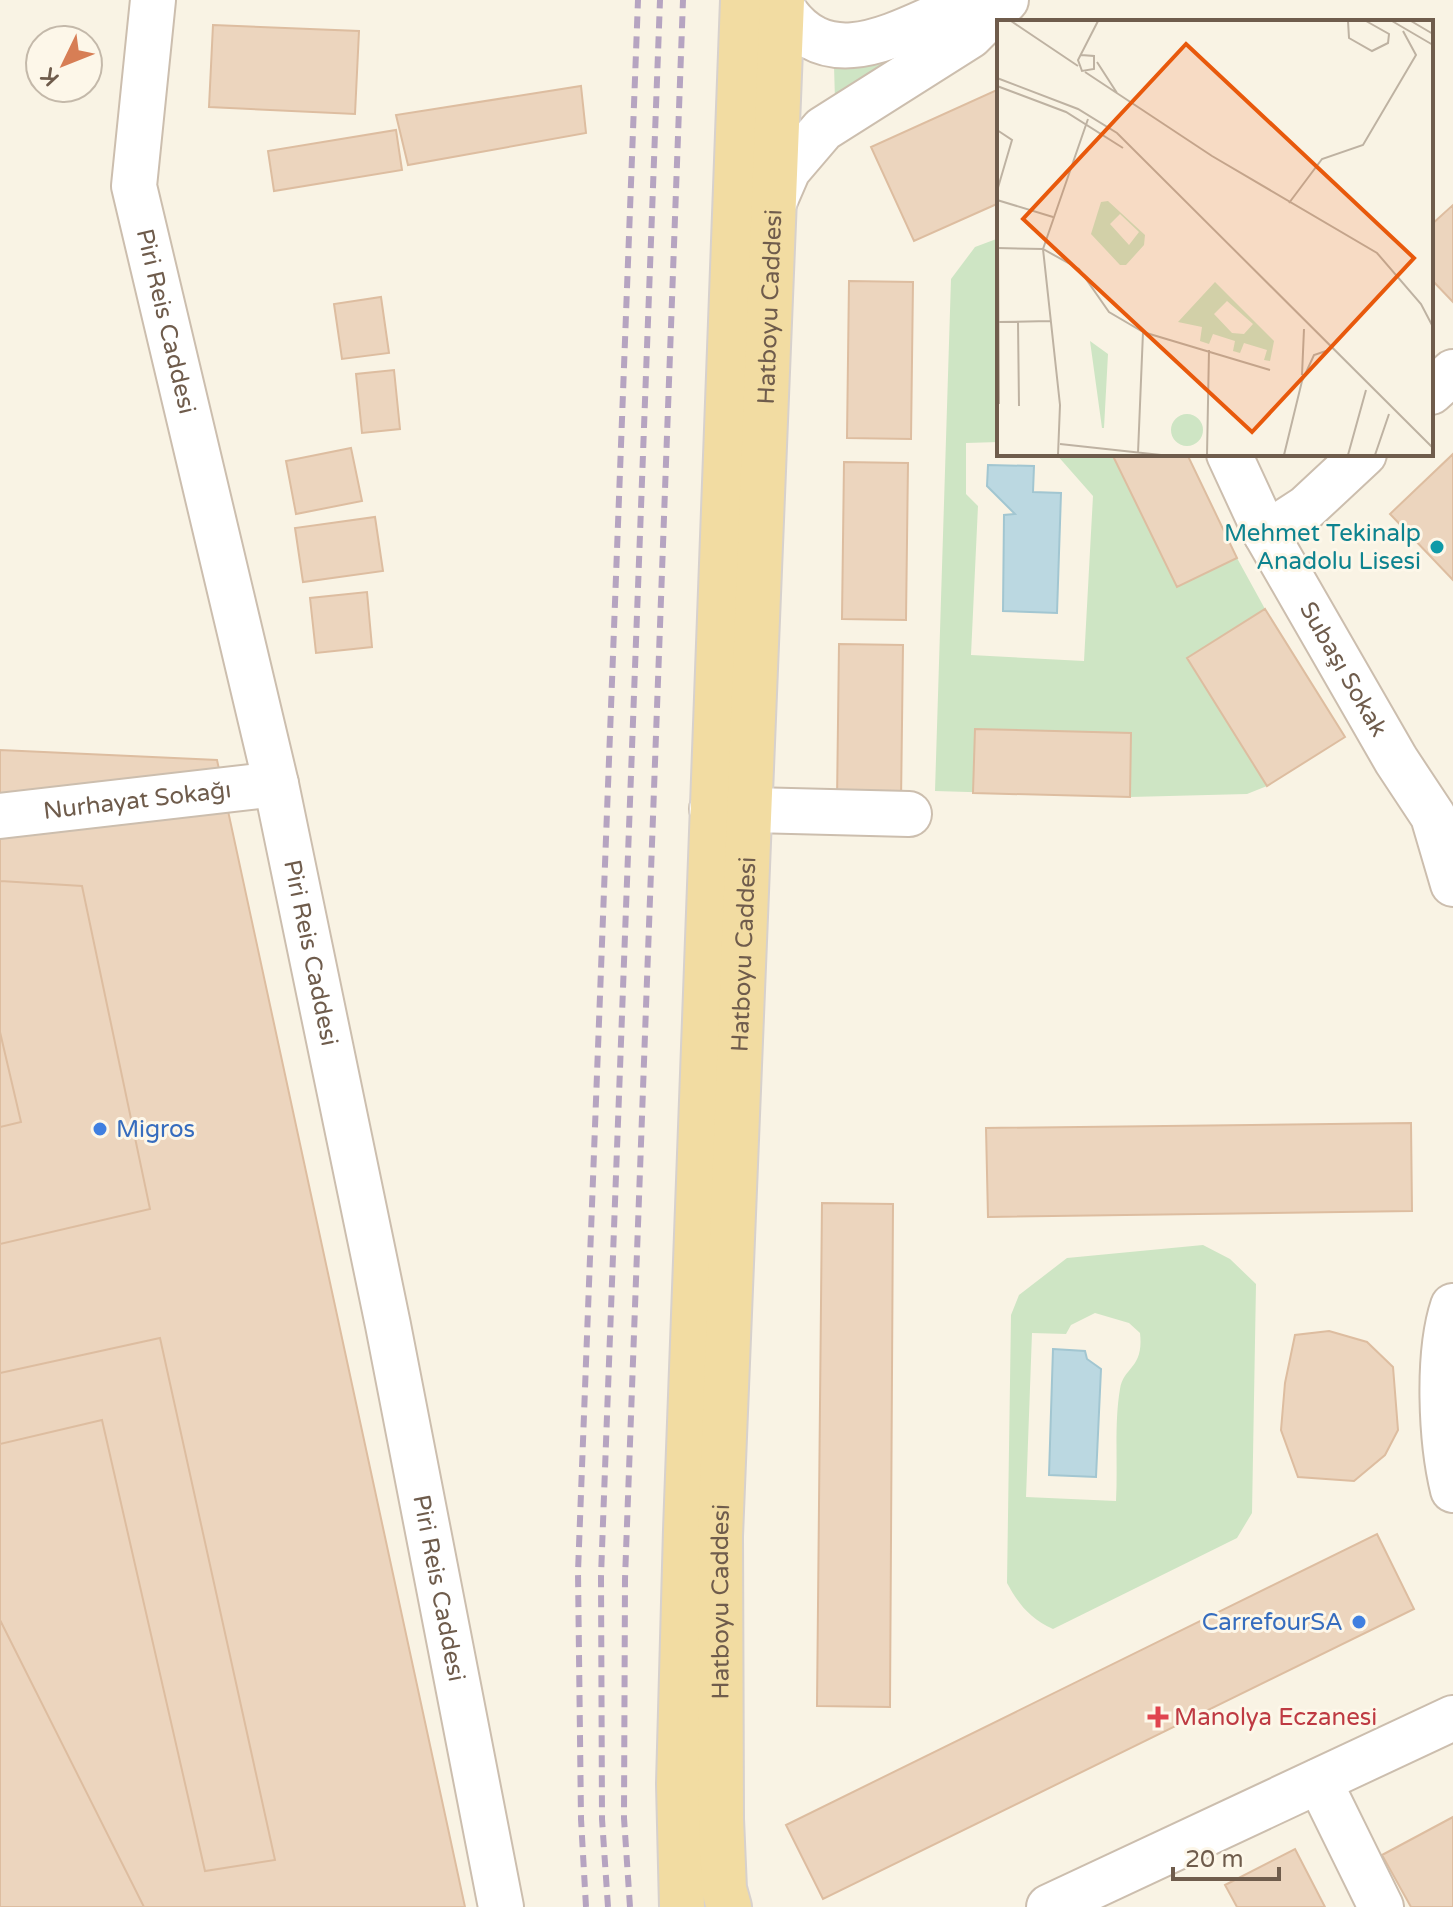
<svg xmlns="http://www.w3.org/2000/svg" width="1453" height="1907" font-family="'Varela Round',sans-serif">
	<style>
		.green { fill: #cee5c4; fill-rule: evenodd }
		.water { fill: #bbd8e1; stroke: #a2c6d1; stroke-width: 2 }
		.building { fill: #ecd5be; stroke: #ddbda0; stroke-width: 2 }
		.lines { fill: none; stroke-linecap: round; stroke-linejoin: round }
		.minor-casing { stroke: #ccbeae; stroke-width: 48 }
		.major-casing { stroke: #d7d1cd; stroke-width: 48 }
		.minor { stroke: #fff; stroke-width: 44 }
		.major { stroke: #f2dca2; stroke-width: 44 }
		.rail { stroke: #b6a4c1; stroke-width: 6; stroke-dasharray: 12 8; stroke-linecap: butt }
		.culture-dot { fill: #0f9aa8; stroke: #fdf7e9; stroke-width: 3 }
		.shop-dot { fill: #3f7fe0; stroke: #fdf7e9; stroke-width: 3 }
		.health-dot { fill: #e0444e; stroke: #fdf7e9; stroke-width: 3 }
		.labels { text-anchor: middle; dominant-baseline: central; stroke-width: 6; stroke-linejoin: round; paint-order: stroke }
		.street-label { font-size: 24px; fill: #6f5c4c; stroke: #fdf7e9 }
		.culture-label { font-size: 24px; fill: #0d838f; stroke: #fdf7e9; text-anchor: end }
		.shop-label { font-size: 24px; fill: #366cbe; stroke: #fdf7e9; text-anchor: start }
		.health-label { font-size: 24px; fill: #be3a42; stroke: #fdf7e9; text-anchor: start }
		.inset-road { fill: none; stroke: #beb2a2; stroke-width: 2 }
		.view { fill: #e8590c; fill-opacity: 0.15; stroke: #e8590c; stroke-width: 4 }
		.inset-edge { fill: none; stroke: #6f5c4c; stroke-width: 4 }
	</style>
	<rect width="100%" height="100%" fill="#f9f3e4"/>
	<path class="green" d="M910,51l-75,49 -1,-34 27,1z
		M999,238v204l-33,1v51l12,12 -7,149 113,6 9,-165 -37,-42h56l66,132 59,-28 28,51 -78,49 80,128 -20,8 -117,3 -195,-6 16,-512 24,-32z
		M1203,1245l27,14 26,25 -4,229 -15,25 -184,91c-23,-11 -34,-24 -46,-46l4,-268 8,-20 48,-37zM1095,1313l34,10 11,10c4,36 -16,33 -20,56 -6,35 -2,75 -4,112l-90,-4 6,-164 34,1 5,-9z"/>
	<path class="water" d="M988,465l46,1 -1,26 28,1 -4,120 -54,-2 1,-96 11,-1 -28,-28z
		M1053,1349l32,2 2,8 14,10 -5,108 -47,-2z"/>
	<path class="building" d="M213,25l146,6 -4,83 -146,-7z
		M581,86l5,47 -178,32 -12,-50z
		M999,89v114l-85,38 -43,-94z
		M396,130l6,40 -128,21 -6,-40z
		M1453,205v97l-22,-23v-54z
		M849,281l64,1 -2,157 -64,-1z
		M381,297l8,56 -47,6 -8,-55z
		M394,370l6,59 -38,4 -6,-59z
		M351,448l11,53 -66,13 -10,-53z
		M1112,454h75l50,104 -60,29z
		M1453,454v126l-63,-66z
		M844,462l64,1 -2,157 -64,-1z
		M375,517l8,54 -80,11 -8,-54z
		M367,592l5,55 -56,6 -6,-55z
		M1265,609l80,128 -78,49 -80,-128z
		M839,644l64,1 -2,157 -64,-1z
		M975,729l156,4 -1,64 -157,-4z
		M0,750l217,10 248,1147h-465z
		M0,881l82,5 68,323 -150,35v-117l21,-5 -21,-90z
		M1411,1123l1,88 -424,6 -2,-89z
		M822,1203l71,1 -3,503 -73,-1z
		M1329,1331l38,11 26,25 5,63 -13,25 -31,26 -56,-4 -17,-47 4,-47 10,-48z
		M160,1338l115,522 -70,11 -103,-451 -102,24v-71z
		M1377,1534l37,75 -591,290 -37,-74z
		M0,1620l144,287h-144z
		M1453,1817v90h-42l-29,-52z
		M1295,1849l30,58h-88l-12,-22z"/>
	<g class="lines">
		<g class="minor-casing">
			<g id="minor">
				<path id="s1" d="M153,0l-19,186 142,598 112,541 113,582"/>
				<path d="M783,9c51,77 131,11 195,-9"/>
				<path d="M775,200l13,-30 35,-41 147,-93 36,-36"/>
				<path d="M1431,392l22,-20"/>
				<path id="s2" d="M1229,454l37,80 130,226 37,56 20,68"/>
				<path d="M1266,534l40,-26 58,-54"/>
				<path d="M712,809l197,5"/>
				<path id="s3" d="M0,816l276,-32"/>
				<path d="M1453,1306c-16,48 -12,135 0,184"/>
				<path d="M1319,1781l62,126"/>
				<path d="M1049,1907l404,-189"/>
			</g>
		</g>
		<g class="major-casing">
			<g id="major">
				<path d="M682,1907l-3,-123 7,-254 57,-1530"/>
				<path id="s4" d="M729,1907l-5,-18 -3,-70 -1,-283 62,-1536"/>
			</g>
		</g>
		<use href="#minor" class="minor"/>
		<use href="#major" class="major"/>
		<path class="rail" d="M586,1907l-5,-88 -3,-247 60,-1572
			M608,1907l-6,-88 -1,-243 59,-1576
			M630,1907l-6,-89 1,-239 58,-1579"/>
	</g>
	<circle class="culture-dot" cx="1437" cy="547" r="8"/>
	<g class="shop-dot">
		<circle cx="100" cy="1129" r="8"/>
		<circle cx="1359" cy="1622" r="8"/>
	</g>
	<path class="health-dot" d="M1154 1705h8v8h8v8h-8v8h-8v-8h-8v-8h8z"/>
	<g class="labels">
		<g class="street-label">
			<text stroke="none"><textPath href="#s4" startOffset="1602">Hatboyu Caddesi</textPath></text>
			<text stroke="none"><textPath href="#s1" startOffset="326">Piri Reis Caddesi</textPath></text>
			<text stroke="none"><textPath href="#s2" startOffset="244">Subaşı Sokak</textPath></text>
			<text stroke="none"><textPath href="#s3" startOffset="138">Nurhayat Sokağı</textPath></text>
			<text stroke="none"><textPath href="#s1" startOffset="974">Piri Reis Caddesi</textPath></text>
			<text stroke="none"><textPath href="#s4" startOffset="954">Hatboyu Caddesi</textPath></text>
			<text stroke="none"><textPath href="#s1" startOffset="1622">Piri Reis Caddesi</textPath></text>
			<text stroke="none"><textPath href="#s4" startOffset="306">Hatboyu Caddesi</textPath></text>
		</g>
		<g class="culture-label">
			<text x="1421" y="533">Mehmet Tekinalp<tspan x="1421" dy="28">Anadolu Lisesi</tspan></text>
		</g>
		<g class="shop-label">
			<text x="116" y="1129">Migros</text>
			<text x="1343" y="1622" text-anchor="end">CarrefourSA</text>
		</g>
		<g class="health-label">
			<text x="1174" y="1717">Manolya Eczanesi</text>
		</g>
	</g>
	<g transform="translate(997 20)">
		<rect width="436" height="436" fill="#f9f3e4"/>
		<path d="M111,181l37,34 -1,10 -18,20h-6l-29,-31 10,-32zM123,194l19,18 -10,13 -19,-21zM218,262l59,59 -4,20 -6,-1 3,-10 -23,-7 -4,10 -7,-2 2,-10 -22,-7 -4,10 -9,-3 2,-14 -24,-5zM230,281l26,23 -9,10 -12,-1 -18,-19zM93,321l18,13 -4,74h-2zM174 410a16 16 0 1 1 32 0a16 16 0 1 1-32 0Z" fill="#cee5c4" fill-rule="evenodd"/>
		<path class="inset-road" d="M14,1l67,45M351,1l1,17 23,13 16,-8 1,-9 -23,-13M395,1l41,24M414,1l22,13M84,35l13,1v13l-12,2 -4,-11 20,-39M100,42l20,31M88,52l127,84 165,97 44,51 12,23M0,58l81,31 39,24 316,315M0,66l69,26 57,36M0,110l15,10 -15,51M0,180l56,17M292,183l33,-44 41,-14 53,-90 -13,-24M0,228l46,1 36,20 30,43 34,20 -5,121M1,228l1,156M2,302l51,-1M21,302l1,84M146,312l127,38M305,355l2,-46M63,424l101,11M61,435l2,-50 -17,-156 45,-130M210,435l2,-105M287,435l18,-74 12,-26 12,-4M351,435l18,-65M378,435l14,-41"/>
		<path class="view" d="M189,24l228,214 -162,174 -229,-213z"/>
		<rect width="436" height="436" class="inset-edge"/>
	</g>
	<g transform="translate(64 64) rotate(227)"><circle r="38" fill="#fdf7e9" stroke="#c4b9aa" stroke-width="2"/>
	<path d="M0-6L14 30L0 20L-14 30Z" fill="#d77e55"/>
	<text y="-12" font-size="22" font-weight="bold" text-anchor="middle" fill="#6f5c4c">K</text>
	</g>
	<path d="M1173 1867v12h106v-12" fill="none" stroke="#6f5c4c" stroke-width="4"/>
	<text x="1185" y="1867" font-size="24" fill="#6f5c4c" stroke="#fdf7e9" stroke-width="6" paint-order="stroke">20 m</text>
</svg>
